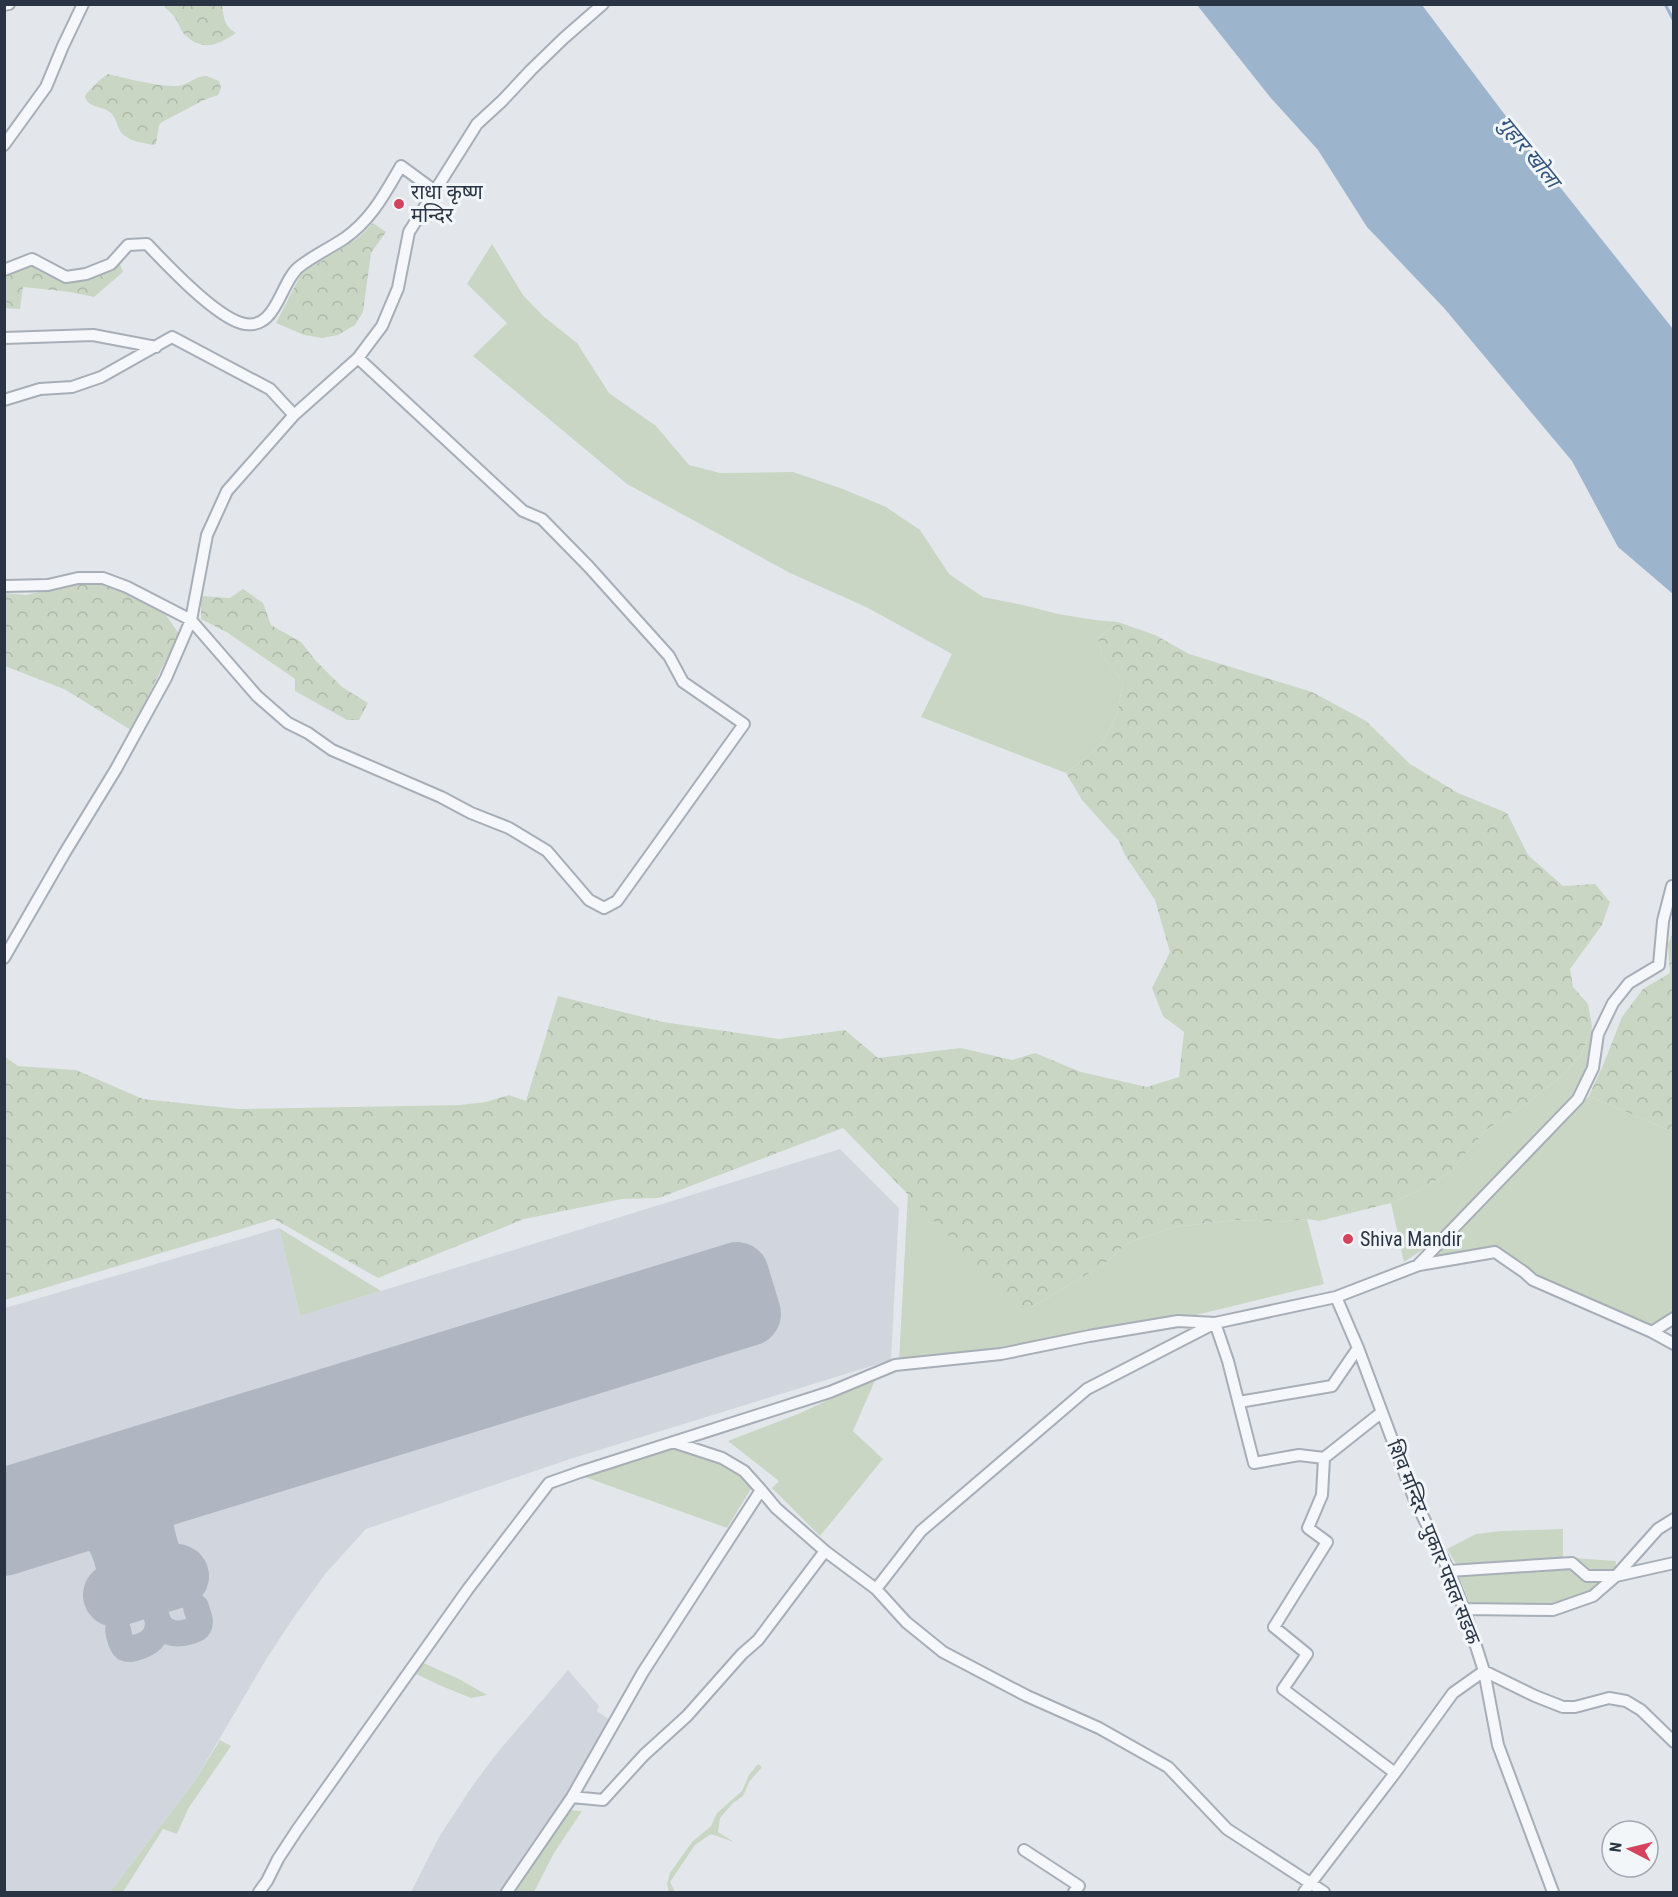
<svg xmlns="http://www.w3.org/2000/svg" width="1678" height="1897" font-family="'Roboto Condensed','Noto Sans Devanagari',sans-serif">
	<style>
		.built { fill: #d1d6de }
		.green { fill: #c9d6c4 }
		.forest { fill: url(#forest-crowns) }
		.water { fill: #9cb5cd }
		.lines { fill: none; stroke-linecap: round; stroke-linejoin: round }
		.stream { stroke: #9cb5cd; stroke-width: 3 }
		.taxiway { stroke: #afb6c1; stroke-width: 26 }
		.runway { stroke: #afb6c1; stroke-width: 64 }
		.minor-casing { stroke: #a7aeb7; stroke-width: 14 }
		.minor { stroke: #f6f7fa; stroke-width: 10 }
		.poi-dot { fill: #d6425d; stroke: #f3f6f9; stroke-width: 2 }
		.labels { text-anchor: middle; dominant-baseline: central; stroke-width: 6; stroke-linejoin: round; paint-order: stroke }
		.poi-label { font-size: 20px; fill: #293445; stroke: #f3f6f9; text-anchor: start }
		.street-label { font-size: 20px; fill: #293445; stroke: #f3f6f9 }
		.water-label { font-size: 21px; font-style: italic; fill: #31547c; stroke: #f3f6f9 }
	</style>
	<defs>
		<pattern id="forest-crowns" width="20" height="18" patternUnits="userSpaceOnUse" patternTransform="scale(1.5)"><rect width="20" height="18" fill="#c9d6c4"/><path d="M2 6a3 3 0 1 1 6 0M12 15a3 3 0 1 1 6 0" fill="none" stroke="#adb8aa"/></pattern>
	</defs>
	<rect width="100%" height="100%" fill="#e3e7ec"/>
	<path class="built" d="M840,1149l59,59 -8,152 -321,99 -204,70 -40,44 -34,47 -25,38 -73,124 -84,110h-105v-584l274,-80 21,88z
		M568,1670l31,36 -2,5 13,9 -27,50 -56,80 -26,42h-90l28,-55 32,-49 26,-35z"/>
	<path class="green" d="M492,244l31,51 20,21 34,27 32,50 47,33 33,39 31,8 73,-1 50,17 43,18 34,23 29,44 34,23 40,8 35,9 37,6 23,2 -20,16 3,16 22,28 -6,33 -17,31 -34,27 -145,-56 31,-63 -86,-47 -76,-34 -163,-89 -154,-128 34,-33 -40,-39z
		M1592,1026l-2,33 -19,39 -143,148 -24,16 -13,-59 28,-13 30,-17 37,-43 41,-27 34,-26 20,-22z
		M1589,1096l84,36v180l-23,14 -116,-52 -38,-26 -63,10z
		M908,1193l115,119 80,-47 23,-21 47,-17 62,-7 42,2 30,-3 17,65 -128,31 -102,15 -92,17 -103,15z
		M279,1228l102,63 -81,25z
		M876,1378l-23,53 30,28 -63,77 -48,-48 7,-7 -51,-40 70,-27z
		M666,1447c34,9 62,11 86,40l-25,41 -145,-52z
		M1563,1529v28l-105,10 -11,-18 29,-15 25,-3z
		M1573,1558l43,3 -1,9 -25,3z
		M1569,1566l14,14h22l-13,12 -38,13 -83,1 -13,-32z
		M419,1661l40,18 28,16 -16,3 -32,-13 -27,-13z
		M220,1740l11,6 -43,63 -11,25 -14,-5 -40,63h-13l84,-110z
		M758,1764l4,3 -13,15 -6,14 -10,7 -13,15 -2,14 16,10 -23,-8 -16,11 -25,37 4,8v2h-5l-2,-8 3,-11 22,-31 19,-16 6,-13 25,-22 7,-16z
		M568,1810l14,1 -28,42 -20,39h-18z"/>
	<path class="forest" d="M165,5h57c2,13 2,21 14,28 -18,12 -33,19 -51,2 -5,-5 -6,-12 -10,-17 -2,-4 -6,-7 -10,-10z
		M108,74c21,5 43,11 66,12 12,1 21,-10 31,-10 5,0 10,4 14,5l2,7 -3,7 -14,5 -42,22 -3,3 -3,19 -3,1c-9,-2 -20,-3 -28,-9 -8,-5 -7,-16 -14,-23 -9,-8 -23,-4 -26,-17 3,-5 17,-19 23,-22z
		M373,223l13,9 -15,21 -8,59 -8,13 -17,10 -16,3 -18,-3 -28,-12 25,-49 57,-36z
		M32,262l28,18 25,-2 34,-16 4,10 -29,25 -24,-5 -47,-5 -3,22 -15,-1v2v-38z
		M89,582l39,9 38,24 13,19 -48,96 -67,-41 -59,-23 -1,-73 22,2 39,-9z
		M243,589l20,14 8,22 30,17 15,19 26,26 26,16 -9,17h-12l-52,-29v-12l-67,-46 -27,-14v-23l29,2z
		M1118,622l37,13 34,19 123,38 54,29 44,43 48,29 49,20 21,42 35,31 32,-2 15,18 -8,23 -32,44 3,18 15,17 4,22 -11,29 -20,22 -34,26 -41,27 -37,43 -30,17 -28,13 -72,18 -12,-2 -30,3 -42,-2 -62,7 -47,17 -23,21 -80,47 -180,-184 -184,70 -37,1 -98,20 -146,59 -104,-59 -269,81v-243l13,9 58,4 67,29 95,10 222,-4 26,-3 23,-7 17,6 32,-105 105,26 116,17 66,-9 33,28 83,-10 51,12 23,-7 46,19 66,15 32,-10 5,-45 -21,-16 -11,-28 18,-36 -15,-52 -30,-45 -6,-14 -37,-41 -16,-27 34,-27 17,-31 6,-33 -22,-28 -3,-16z
		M1673,933v199l-84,-36 15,-33 18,-46 21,-28 27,-16 -2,-29z"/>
	<path class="water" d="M1197,5h225l126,167 125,157v265l-55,-47 -46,-86 -128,-153 -77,-81 -49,-77 -48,-53z"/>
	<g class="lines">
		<path class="stream" d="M1665,4l9,17"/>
		<path class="taxiway" d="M6,1521l74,-21c21,-3 39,7 48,26
			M196,1607c1,5 6,14 3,19 -2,4 -5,4 -8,5 -13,4 -23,4 -32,-7l-31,-98 1,-22 5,-12 13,-13 69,-22
			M118,1630c1,5 3,15 7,18 4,2 6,1 10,0 14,-4 23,-10 23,-26"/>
		<path class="runway" d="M4,1500l733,-226 12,40 -597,184c-5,5 -8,10 -10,16 -3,12 6,46 14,55 6,6 13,8 21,7l-62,19c6,-4 11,-8 13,-14 4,-12 -8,-47 -17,-55 -8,-7 -17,-7 -27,-7l-80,25"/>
		<g class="minor-casing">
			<path id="minor" d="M4,5l5,-1
				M4,145l42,-58 17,-41 20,-42
				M4,270l28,-11 34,18 20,-3 25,-10 17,-19 19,-1c20,21 67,71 94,79 9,3 19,1 26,-6 13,-12 19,-40 32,-50 14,-11 31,-19 46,-29 27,-19 40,-45 56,-72l34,25
				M4,338l89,-3 63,12
				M4,400l36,-11 32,-2 29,-10 71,-40 98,52 24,26
				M4,586l44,-1 30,-7h25l24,9 64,33 66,76 31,27 20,10 24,17 109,47 30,16 38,15 38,23 42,49 15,8 13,-7 127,-177 -61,-42 -14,-26 -80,-89 -47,-48 -19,-8 -165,-153
				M4,958l60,-104 52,-85 50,-91 25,-58 16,-85 20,-44 67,-76 64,-57 24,-32 16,-38 11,-56 68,-108 25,-23 29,-31 33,-32 39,-34
				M1419,1264l159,-165 15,-31 5,-34 15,-31 16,-20 30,-18 4,-44 9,-35
				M1336,1297l22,51 56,150 35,73 15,38 20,62 14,74 55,147
				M1652,1332l22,12
				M1239,1402l93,-16 26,-38
				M1382,1412l-58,46 -2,37 -14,33 19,14 -53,85 33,27 -24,35 112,84
				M673,1442l49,16 22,13 17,19
				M1449,1571l123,-8 15,13h29l58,-13
				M876,1589l45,-58 166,-142 128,-66 13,38 26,102 45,-8 25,3
				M1464,1609l89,1 40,-14 23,-20 42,-47 16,-10
				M572,1797l31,3 41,-45 43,-39 55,-62 16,-14 67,-89
				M1024,1850l55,36 -5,6
				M259,1892l8,-11 11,-22 19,-29 171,-241 81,-106 31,-11 250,-80 65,-27 106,-11 88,-18 89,-15 37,2 121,-26 83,-32 76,-13 29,20 9,8 119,52 22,-14
				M507,1892l65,-95 71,-125 118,-182 15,18 49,43 51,38 30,33 37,30 84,44 72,32 69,39 59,62 97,63
				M1304,1892l91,-119 58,-80 31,-22 51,25 28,11h12l34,-9 17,3 15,9 33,32"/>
		</g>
		<use href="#minor" class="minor"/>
	</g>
	<g class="poi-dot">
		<circle cx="399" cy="204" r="6"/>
		<circle cx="1348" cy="1239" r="6"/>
	</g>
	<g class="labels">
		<g class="poi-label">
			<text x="411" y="192">राधा कृष्ण<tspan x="411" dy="23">मन्दिर</tspan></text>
			<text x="1360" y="1239">Shiva Mandir</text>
		</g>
		<g class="street-label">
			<text transform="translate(1434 1542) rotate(68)">शिव मन्दिर - पुकार पसल सडक</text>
		</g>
		<g class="water-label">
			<text transform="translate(1529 152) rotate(51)">गुहार खोला</text>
		</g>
	</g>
	<rect width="1678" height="1897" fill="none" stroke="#293445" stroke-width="12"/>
	<g transform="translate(1630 1849) rotate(277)"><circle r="28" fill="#f3f6f9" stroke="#a2a8b1" stroke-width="1.5"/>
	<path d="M0-4.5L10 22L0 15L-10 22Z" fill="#d6425d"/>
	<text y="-9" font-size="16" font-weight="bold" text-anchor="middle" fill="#293445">N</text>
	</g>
</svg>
